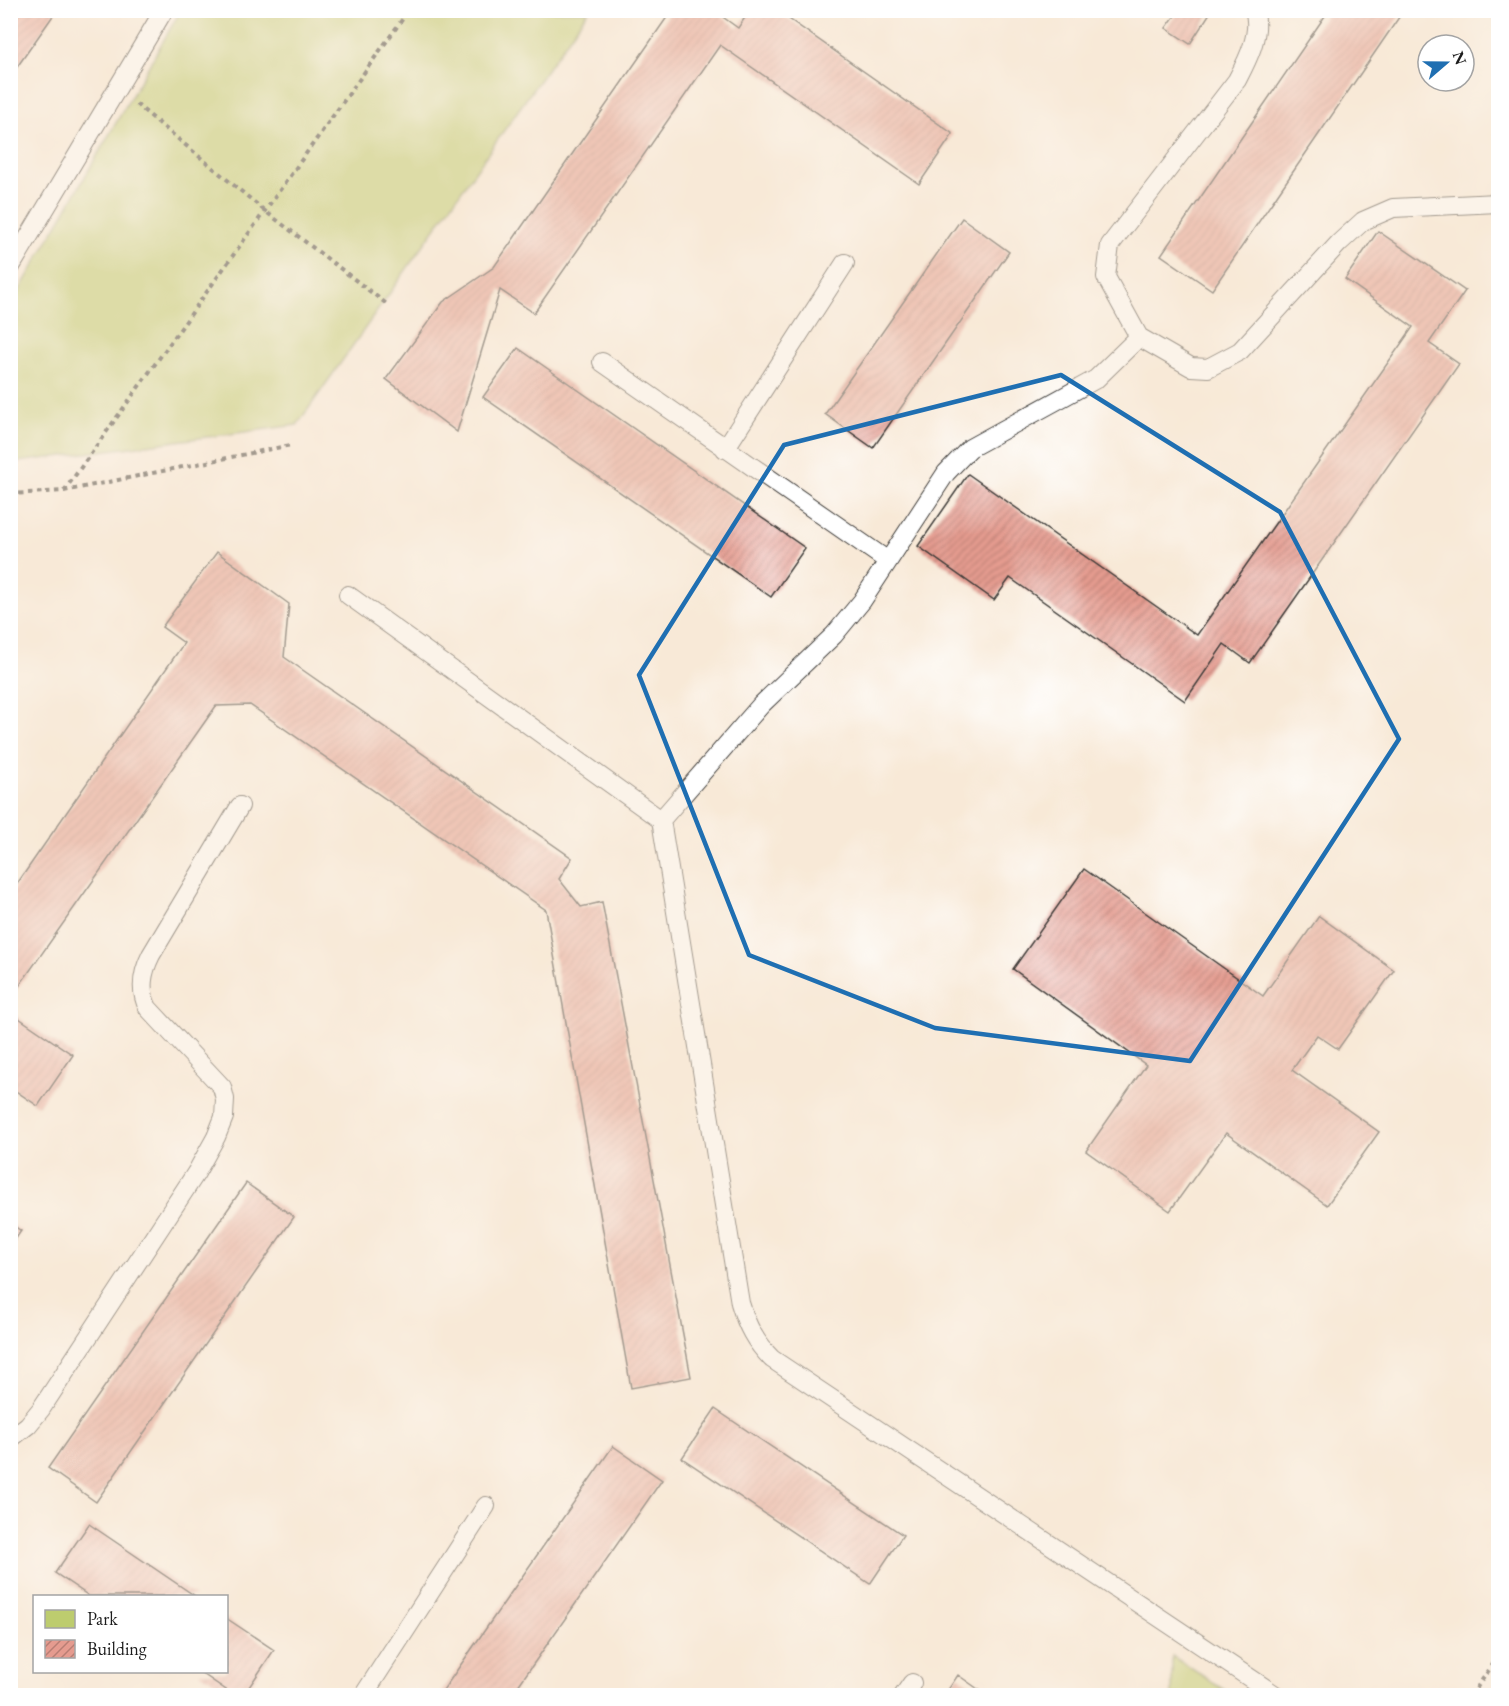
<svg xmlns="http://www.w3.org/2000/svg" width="1509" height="1706" font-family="'EB Garamond',serif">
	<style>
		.green { fill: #bdcc6e; stroke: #6c7445; stroke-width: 1.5 }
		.building { fill: url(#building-hatch) }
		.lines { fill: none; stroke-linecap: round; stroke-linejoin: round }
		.lane-casing { stroke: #3d3b38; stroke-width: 20 }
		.path { stroke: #3d3b38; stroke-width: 4; stroke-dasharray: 4.5 4.5; stroke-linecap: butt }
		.lane { stroke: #fff; stroke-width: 18 }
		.marked { fill: none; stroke: #1f6fb2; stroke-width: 4.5; stroke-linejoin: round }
	</style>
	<defs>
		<pattern id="building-hatch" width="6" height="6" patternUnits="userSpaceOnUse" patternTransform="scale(1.5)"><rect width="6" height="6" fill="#e59b8f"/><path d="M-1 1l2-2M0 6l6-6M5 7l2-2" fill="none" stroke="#b97e74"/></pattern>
	</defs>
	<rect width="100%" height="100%" fill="#fff"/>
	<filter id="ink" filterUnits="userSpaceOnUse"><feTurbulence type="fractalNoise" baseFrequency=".0167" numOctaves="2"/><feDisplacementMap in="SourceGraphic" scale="12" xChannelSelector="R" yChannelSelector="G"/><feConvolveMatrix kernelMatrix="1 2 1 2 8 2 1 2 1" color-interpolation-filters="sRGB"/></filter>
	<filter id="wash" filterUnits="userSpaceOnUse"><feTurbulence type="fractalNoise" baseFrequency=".008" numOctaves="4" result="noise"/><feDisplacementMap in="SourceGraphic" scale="24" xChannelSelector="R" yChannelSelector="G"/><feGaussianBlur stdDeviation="1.35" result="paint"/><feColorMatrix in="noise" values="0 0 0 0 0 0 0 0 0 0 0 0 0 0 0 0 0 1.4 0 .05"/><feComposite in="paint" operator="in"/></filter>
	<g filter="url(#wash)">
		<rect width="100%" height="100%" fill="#f8e9d7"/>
		<path class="green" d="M181,10l407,1 -291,414 -286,38v-158z
			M1172,1656l60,39h-60z"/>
		<g id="blocks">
			<path class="building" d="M10,10h47l-47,67z
				M672,10h41l25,18 12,-18h26l177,124 -34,50 -199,-139 -186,268 -34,-23 -43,142 -71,-53 57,-77 51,-35z
				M1179,10h33l-22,34 -24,-16z
				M1329,10h75l-192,280 -51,-35z
				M962,218l47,34 -136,196 -48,-34z
				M1378,231l87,60 -36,52 30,21 -209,299 -26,-19 -39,57 -175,-123 -16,22 -76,-54 50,-72 229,161 216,-308 -68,-48z
				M518,348l287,200 -34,49 -288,-200z
				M217,552l72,52 -5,53 288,201 -13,21 22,28 21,-5 89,475 -60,11 -85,-478 -296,-205 -34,1 -206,293v-105l174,-251 -22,-16z
				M1084,869l179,127 56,-80 75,54 -56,79 -21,-14 -25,35 87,62 -52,73 -101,-72 -56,78 -84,-60 60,-86 -133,-96z
				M10,1012l63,43 -35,51 -28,-19z
				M246,1183l48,34 -198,285 -48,-34z
				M10,1223l11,8 -11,16z
				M715,1409l188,126 -33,49 -188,-126z
				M613,1446l49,34 -151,216h-72z
				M89,1524l106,72h-106l-34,-23z
				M226,1618l48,32 -31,46h-8l-35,-24h26z
				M958,1675l30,21h-44z"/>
		</g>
	</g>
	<g filter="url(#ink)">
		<use href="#blocks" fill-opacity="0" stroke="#3d3b38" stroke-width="1.5"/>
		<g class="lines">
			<g class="lane-casing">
				<path id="lane" d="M1254,10c8,23 -7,51 -17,70l-127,165 -4,32 33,60 52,30 17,1 32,-17 99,-108 24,-22 30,-13 105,-5
					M10,268l154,-258
					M602,362l286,199
					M725,449l120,-186
					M348,595l313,225 79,483c7,23 15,39 32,56l505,337
					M661,820l100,-115 73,-70 28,-34 84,-128 24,-25 126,-69 43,-42
					M10,1439l18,-14 13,-16 155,-236 20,-36 8,-20 1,-18 -3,-12 -74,-79c-9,-18 -6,-35 3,-53l89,-149
					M363,1696l123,-190
					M903,1696l9,-13"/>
			</g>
			<path class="path" d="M136,104l129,107 123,94
				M64,491l345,-481
				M10,494l54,-3 227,-46
				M1471,1696l27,-39"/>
			<use href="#lane" class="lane"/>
		</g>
	</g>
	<path d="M0 0H1509V1706H0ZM1061,375l219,137 119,227 -209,322 -255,-33 -186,-73 -110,-280 145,-230z" fill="#f8e9d7" fill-opacity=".55" fill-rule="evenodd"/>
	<path class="marked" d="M1061,375l219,137 119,227 -209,322 -255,-33 -186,-73 -110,-280 145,-230z"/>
	<rect width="1509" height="1706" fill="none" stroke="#fff" stroke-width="36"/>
	<rect x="33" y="1595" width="195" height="78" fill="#ffffff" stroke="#a4a4a4" stroke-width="1.5"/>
	<rect x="45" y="1610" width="30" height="18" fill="#bdcc6e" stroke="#a4a4a4" stroke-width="1.5"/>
	<text x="87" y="1625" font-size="18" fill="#1c1c1c">Park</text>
	<rect x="45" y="1640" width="30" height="18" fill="url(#building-hatch)" stroke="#a4a4a4" stroke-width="1.5"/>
	<text x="87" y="1655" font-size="18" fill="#1c1c1c">Building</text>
	<g transform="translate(1446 63) rotate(70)"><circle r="28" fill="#ffffff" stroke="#a4a4a4" stroke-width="1.5"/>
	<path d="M0-4.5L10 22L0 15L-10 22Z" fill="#1f6fb2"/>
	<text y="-9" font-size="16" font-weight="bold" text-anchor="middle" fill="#1c1c1c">N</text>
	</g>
</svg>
